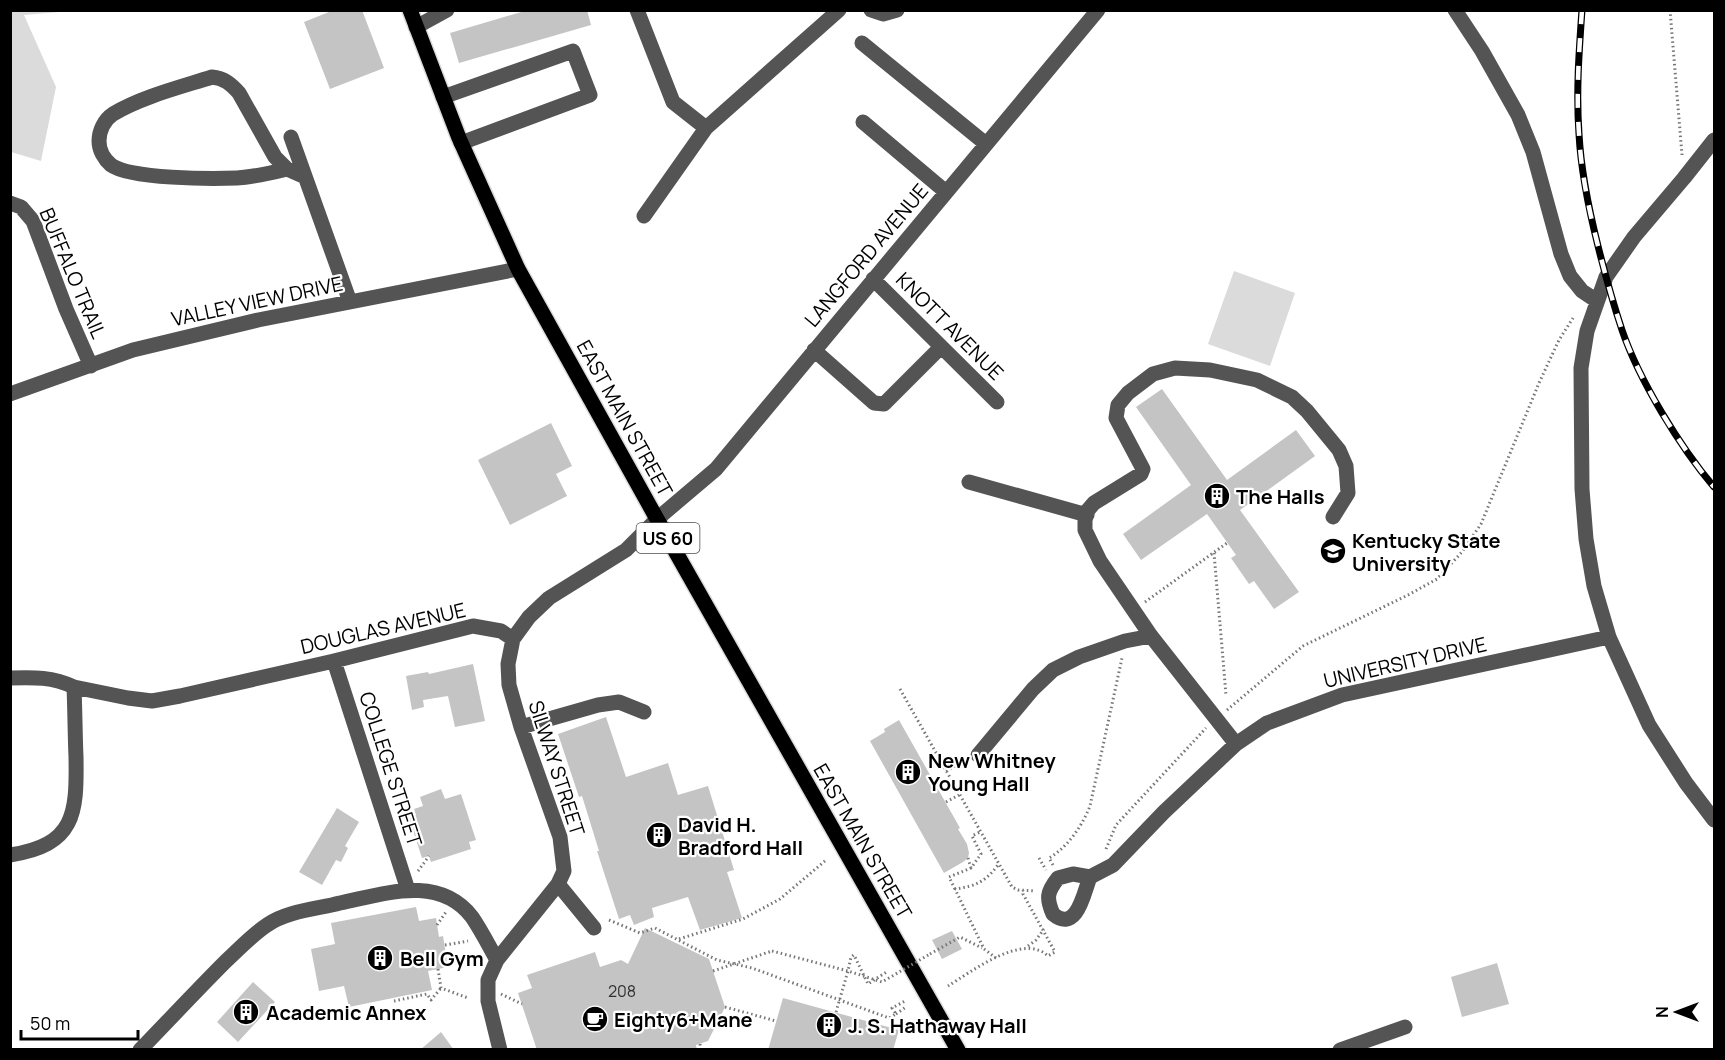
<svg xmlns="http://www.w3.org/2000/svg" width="1725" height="1060" font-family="Manrope,sans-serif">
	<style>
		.green { fill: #dbdbdb }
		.building { fill: #c4c4c4 }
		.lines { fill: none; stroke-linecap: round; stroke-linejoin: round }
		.major-casing { stroke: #dbdbdb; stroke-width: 18 }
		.path { stroke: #767676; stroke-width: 3; stroke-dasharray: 1.5 3; stroke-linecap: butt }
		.minor { stroke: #545454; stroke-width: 15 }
		.major { stroke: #000; stroke-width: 15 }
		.rail-casing { stroke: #000; stroke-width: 7 }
		.rail { stroke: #fff; stroke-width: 4.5; stroke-dasharray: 14; stroke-linecap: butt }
		.path-bridge { stroke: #767676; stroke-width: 3; stroke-dasharray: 1.5 3; stroke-linecap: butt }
		.labels { text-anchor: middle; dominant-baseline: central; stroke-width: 4.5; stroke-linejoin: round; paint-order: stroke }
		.number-label { font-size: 16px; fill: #313131 }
		.shield { fill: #fff; stroke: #4c4c4c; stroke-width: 1.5 }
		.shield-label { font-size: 18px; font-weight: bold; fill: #000 }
		.street-label { font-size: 20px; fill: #000; stroke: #fff }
		.poi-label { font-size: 20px; font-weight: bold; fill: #000; stroke: #fff; text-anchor: start }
	</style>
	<rect width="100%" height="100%" fill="#fff"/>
	<path class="green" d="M10,11h62l-48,4 32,72 -15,74 -30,-9z
		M1234,271l61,22 -25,73 -62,-22z"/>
	<path class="building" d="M334,10h28l22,58 -54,21 -26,-67z
		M528,10h59l4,15 -132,38 -9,-30z
		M1162,389l65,91 69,-50 19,26 -75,54 59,82 -25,17 -20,-28 -5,3 -18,-26 5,-3 -29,-41 -66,46 -18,-26 68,-49 -55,-78z
		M551,423l21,43 -16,8 11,22 -57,29 -32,-65z
		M473,664l12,57 -30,6 -7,-31 -25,4 1,7 -12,3 -6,-34 22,-4 1,2z
		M606,717l20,60 42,-14 10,32 30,-9 26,84 -7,2 15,46 -42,12 -12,-33 -36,11 2,9 -20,8 -4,-10 -11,4 -22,-68h2l-17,-55 -3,1 -21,-63z
		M899,720l61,108 -2,1 9,15 2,9 -1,5 -5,4 -19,11 -74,-132 15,-9 -1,-3z
		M441,789l4,10 16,-5 15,46 -7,2 2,7 -40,13 -2,-6 -7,2 -13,-40 7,-3 -2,-6 9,-3 -3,-9z
		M337,808l22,14 -14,24 3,2 -7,14 -5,-2 -14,25 -23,-13z
		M416,907l3,14 17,-3 3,19 4,-1 5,31 -20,4 4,19 -83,17 -5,-21 -25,5 -8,-42 24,-5 -4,-21z
		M645,928l64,31 16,48 -17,34 -12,4 1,5h-160l-19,-57 14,-5 -5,-13 68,-23 5,15 21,-7 7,4z
		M952,931l10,18 -20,10 -10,-19z
		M1497,963l12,41 -47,13 -11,-40z
		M253,982l22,20 -37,40 -21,-20z
		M783,998l116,32 -6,20h-125z
		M441,1032l13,18h-34z"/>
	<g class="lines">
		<g class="major-casing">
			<path id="major" d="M410,10l49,128 59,131 139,250 301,531"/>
		</g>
		<path class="path" d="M1670,10l12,145
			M1214,553l12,142
			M1145,602l82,-59
			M900,689l112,198 6,3 17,1
			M1227,710l76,-64 105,-51 29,-16 25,-27 19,-28 58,-141 20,-43 14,-22
			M946,771l20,-10
			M946,802l13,-7
			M1106,849l10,-24 90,-97
			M968,858l3,10
			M1039,858l7,12
			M1053,865l-4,-7c19,-11 33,-32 41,-52l32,-148
			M418,871l11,-15
			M955,889l-6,-12 22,-9 10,-14 -9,-18 8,-4
			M609,920l31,13 15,-5 62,32 35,8 137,50 7,-4 -4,-6 13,-7
			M437,925l9,-13
			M679,939l64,-20 37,-20 45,-38
			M445,945l23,-4
			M1028,946l8,-6 8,-11
			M772,951l76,20 3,-14 3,-2 14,29 20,-13
			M930,954l30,-17 22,11
			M996,958l-12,-9 -29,-60c21,-3 30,-7 43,-24
			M438,969l3,19 27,10
			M948,986c23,-14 75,-54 100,-30l7,-4 -32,-58v-4
			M501,994l21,10
			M394,1001l33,-7 4,6 10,-12
			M725,1007l51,14
			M896,1014l10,-7
			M700,1044l1,6"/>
		<path class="minor" d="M637,10l36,92 33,26
			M871,10l12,4 14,-4
			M1455,10l27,41 36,64 15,37 28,102 9,22 12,15 15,10
			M416,27l31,-17
			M862,43l124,101
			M443,97l130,-46 17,44 -129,48
			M863,122l83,70
			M291,137l59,165
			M1714,140l-30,38 -50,59 -28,40 -19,54 -6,37 1,121 4,50 8,47 15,51 40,88 37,58 28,37
			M287,169c-16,4 -33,8 -50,9 -25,1 -107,1 -126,-13 -7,-6 -12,-15 -12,-24 0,-10 5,-21 14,-27 28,-17 68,-27 99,-37 12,1 19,7 27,16l36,64 12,12 18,8
			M10,203l11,4 12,14 33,88 25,57
			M644,216l62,-88 133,-118
			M873,279l124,123
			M814,350l60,53 10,1 57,-57
			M10,394l123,-44 125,-30 260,-51
			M969,482l118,33
			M334,661l74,229
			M10,678c24,-1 43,-1 64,9 1,24 1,47 2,70 1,57 -1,88 -66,98
			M74,687l54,11 24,3 28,-5 154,-35 139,-35 28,5 12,8 16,-22 20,-19 77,-48 31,-31 59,-50 382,-459
			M521,727l77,-22 21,-3 25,10
			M1236,744l-85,-108 -51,-75 -15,-31v-10l3,-10 6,-7 47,-29 2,-5 -27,-51 2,-13 10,-12 25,-19 22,-6 35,2 47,10 35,17 15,14 32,39 7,16 2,27 -15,24
			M978,755l55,-66 20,-19 26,-13 46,-16 26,-5
			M1073,874l17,3c-6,15 -13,57 -37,37 -7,-16 -6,-22 5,-36z
			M1090,877l23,-12 51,-53 72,-68 31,-21 75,-28 267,-58
			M558,884l36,44
			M497,960l61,-76 6,-13 -4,-34 -39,-110 -12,-42 -1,-21 5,-25
			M140,1050c29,-30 57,-60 86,-89 13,-12 26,-26 41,-36 20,-14 50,-16 73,-22 44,-9 99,-29 132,14 9,13 17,29 25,43l-9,20v21l12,49
			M1340,1050l65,-23"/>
		<use href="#major" class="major"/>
		<g class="rail-casing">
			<path id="rail" d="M1582,10c-3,42 -6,82 -3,124 2,38 10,76 19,112 7,28 15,57 24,84 17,50 58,117 92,157"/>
		</g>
		<use href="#rail" class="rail"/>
		<path class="path-bridge" d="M713,971l59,-20
			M836,1012l12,-41 34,11 48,-28"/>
	</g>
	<defs>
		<g id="building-disc" transform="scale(1.35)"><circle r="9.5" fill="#000" stroke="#fff"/><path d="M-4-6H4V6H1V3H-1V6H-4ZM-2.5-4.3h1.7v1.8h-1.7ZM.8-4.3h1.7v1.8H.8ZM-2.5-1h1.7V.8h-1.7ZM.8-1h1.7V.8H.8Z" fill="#fff"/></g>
		<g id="university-disc" transform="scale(1.35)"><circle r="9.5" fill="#000" stroke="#fff"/><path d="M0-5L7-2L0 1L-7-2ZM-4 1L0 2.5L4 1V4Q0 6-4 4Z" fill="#fff"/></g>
		<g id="cafe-disc" transform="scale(1.35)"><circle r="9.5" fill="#000" stroke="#fff"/><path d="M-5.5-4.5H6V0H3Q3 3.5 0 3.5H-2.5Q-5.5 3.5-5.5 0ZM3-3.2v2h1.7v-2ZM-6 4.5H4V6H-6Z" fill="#fff"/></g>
	</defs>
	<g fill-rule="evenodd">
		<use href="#building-disc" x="1217" y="496"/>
		<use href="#university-disc" x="1333" y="551"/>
		<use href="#building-disc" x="908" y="772"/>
		<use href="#building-disc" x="659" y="835"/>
		<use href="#building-disc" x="380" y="958"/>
		<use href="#building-disc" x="246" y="1012"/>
		<use href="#cafe-disc" x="595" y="1019"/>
		<use href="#building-disc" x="829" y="1025"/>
	</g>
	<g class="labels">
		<g class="number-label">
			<text x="622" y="991">208</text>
		</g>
		<rect class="shield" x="636.5" y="523" width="63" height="30" rx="4.5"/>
		<g class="shield-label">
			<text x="668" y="538">US 60</text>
		</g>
		<g class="street-label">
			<text transform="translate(866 255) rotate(-50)">LANGFORD AVENUE</text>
			<text transform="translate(73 273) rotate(67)">BUFFALO TRAIL</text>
			<text transform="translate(257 301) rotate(-12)">VALLEY VIEW DRIVE</text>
			<text transform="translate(950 326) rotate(45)">KNOTT AVENUE</text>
			<text transform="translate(625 418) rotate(61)">EAST MAIN STREET</text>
			<text transform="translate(383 628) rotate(-13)">DOUGLAS AVENUE</text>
			<text transform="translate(1405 662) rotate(-13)">UNIVERSITY DRIVE</text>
			<text transform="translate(557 768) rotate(72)">SILWAY STREET</text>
			<text transform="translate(391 769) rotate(72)">COLLEGE STREET</text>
			<text transform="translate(863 841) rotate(60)">EAST MAIN STREET</text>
		</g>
		<g class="poi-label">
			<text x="1236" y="496">The Halls</text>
			<text x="1352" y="540">Kentucky State<tspan x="1352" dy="23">University</tspan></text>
			<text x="928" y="760">New Whitney<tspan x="928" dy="23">Young Hall</tspan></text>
			<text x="678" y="824">David H.<tspan x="678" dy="23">Bradford Hall</tspan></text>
			<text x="400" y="958">Bell Gym</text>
			<text x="266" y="1012">Academic Annex</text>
			<text x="614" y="1019">Eighty6+Mane</text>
			<text x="848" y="1025">J. S. Hathaway Hall</text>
		</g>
	</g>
	<rect width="1725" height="1060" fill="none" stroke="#000000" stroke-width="24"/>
	<g transform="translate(1677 1012) rotate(270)" stroke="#ffffff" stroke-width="4.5" paint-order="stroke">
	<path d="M0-4.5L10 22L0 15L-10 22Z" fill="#000000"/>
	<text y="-9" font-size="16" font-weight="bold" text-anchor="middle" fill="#000000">N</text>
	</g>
	<path d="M21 1030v9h117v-9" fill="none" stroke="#000000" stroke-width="3"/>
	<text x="30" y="1030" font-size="18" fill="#000000" stroke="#ffffff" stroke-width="4.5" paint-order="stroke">50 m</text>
</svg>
